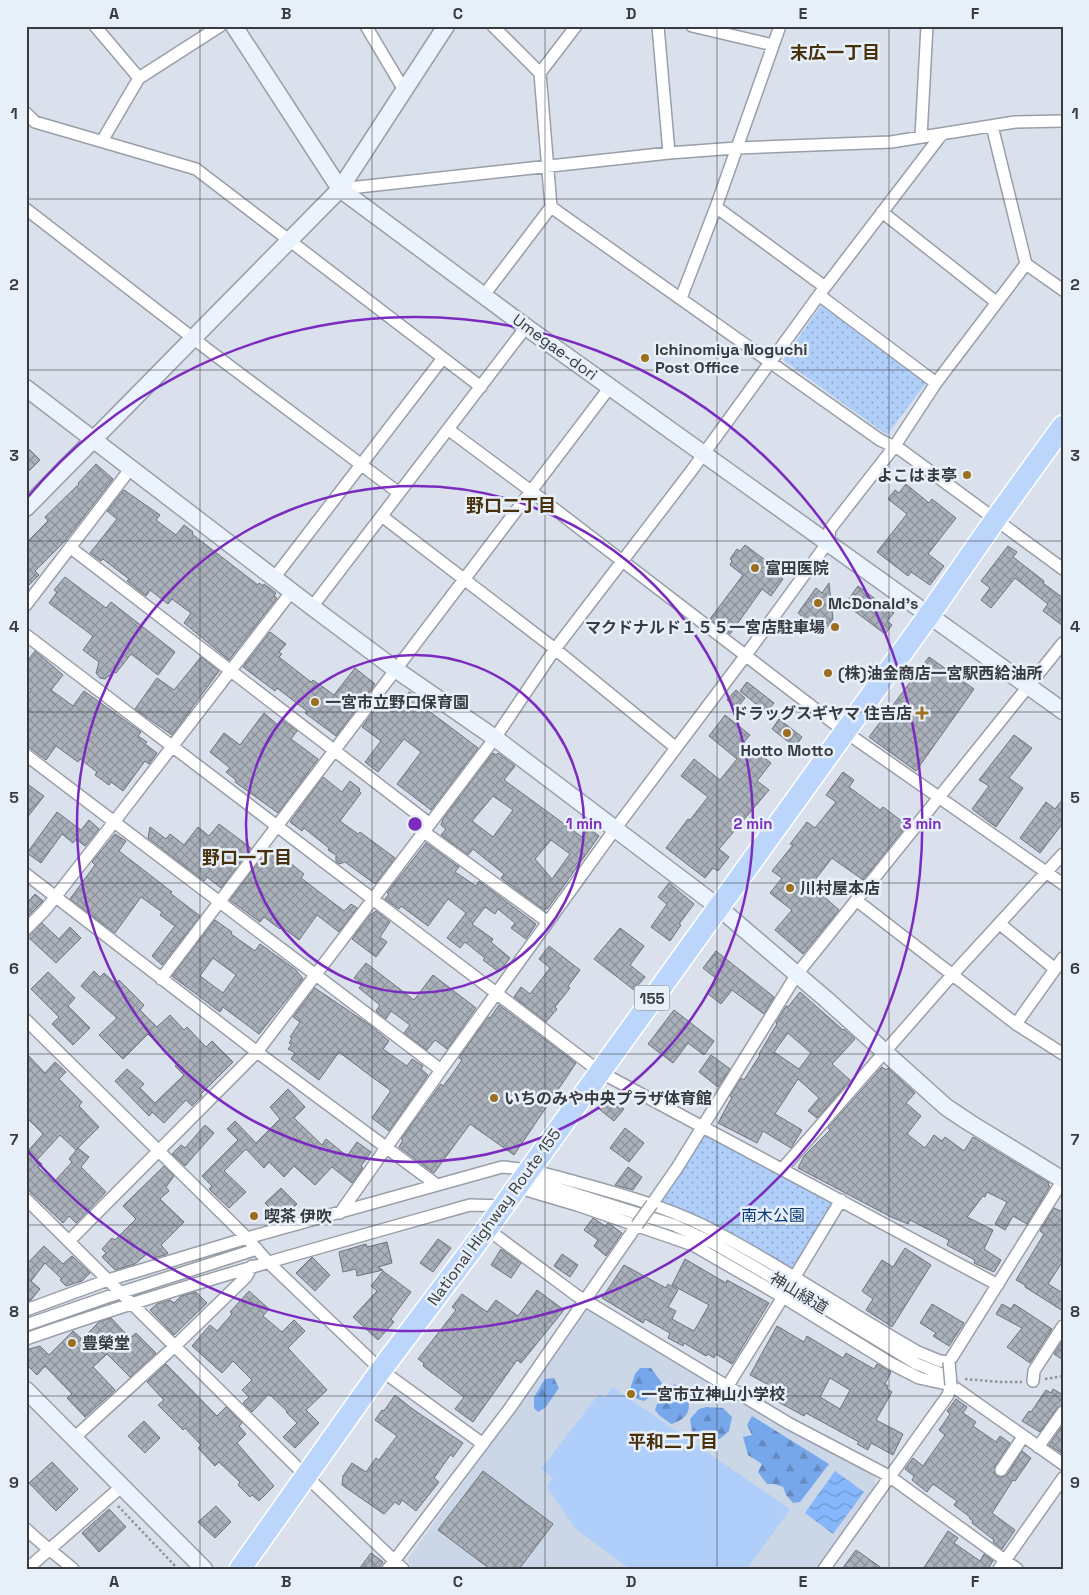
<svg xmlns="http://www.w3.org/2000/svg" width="1089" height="1595" font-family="'Space Grotesk','Noto Sans JP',sans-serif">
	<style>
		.built { fill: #cbd6e7 }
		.green { fill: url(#green-dots) }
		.forest { fill: url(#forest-firs) }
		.pitch { fill: #afcef9 }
		.water { fill: url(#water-waves) }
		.building { fill: url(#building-cross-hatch); stroke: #6d747d; fill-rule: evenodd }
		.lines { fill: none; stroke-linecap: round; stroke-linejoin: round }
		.street-casing { stroke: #989fa9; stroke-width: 14 }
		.secondary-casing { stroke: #989fa9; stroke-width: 19 }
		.highway-casing { stroke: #fff; stroke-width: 24 }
		.path { stroke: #8f949c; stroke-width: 2.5; stroke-dasharray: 2.5 2.5; stroke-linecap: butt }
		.street { stroke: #fff; stroke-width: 11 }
		.secondary { stroke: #ebf3fe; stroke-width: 16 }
		.highway { stroke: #bcd6fb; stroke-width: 21 }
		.street-bridge-casing { stroke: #989fa9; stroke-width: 14; stroke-linecap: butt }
		.street-bridge { stroke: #fff; stroke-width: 11 }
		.grid { fill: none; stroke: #383b3f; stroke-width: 1; stroke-opacity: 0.55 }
		.ring { fill: none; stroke: #7b2cbf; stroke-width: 2.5 }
		.poi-dot { fill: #9c6f1f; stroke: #e7eff9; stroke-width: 2 }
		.labels { text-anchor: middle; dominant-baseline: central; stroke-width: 5; stroke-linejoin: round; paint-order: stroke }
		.shield { fill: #e7eff9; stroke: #6c7177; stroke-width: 1 }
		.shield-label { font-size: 15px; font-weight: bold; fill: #383b3f }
		.street-label { font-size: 16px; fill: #383b3f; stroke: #e7eff9 }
		.poi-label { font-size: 16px; font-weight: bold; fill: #383b3f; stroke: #e7eff9; text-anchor: start }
		.park-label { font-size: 16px; fill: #0b3a77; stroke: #e7eff9 }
		.neighbourhood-label { font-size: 18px; font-weight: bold; fill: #48320d; stroke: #e7eff9 }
		.centre { fill: #7b2cbf; stroke: #e7eff9; stroke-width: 2.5 }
		.ring-label { font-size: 15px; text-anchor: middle; font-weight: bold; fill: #7b2cbf; stroke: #e7eff9; stroke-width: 5; stroke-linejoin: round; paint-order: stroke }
		.neatline { fill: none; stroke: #383b3f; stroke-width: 2 }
		.grid-label { font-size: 16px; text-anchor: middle; font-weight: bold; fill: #383b3f }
	</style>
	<defs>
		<pattern id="green-dots" width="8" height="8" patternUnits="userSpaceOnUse" patternTransform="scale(1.25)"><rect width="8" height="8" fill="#afcef9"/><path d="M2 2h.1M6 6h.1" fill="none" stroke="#8fa8cb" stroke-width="1.8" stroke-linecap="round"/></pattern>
		<pattern id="forest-firs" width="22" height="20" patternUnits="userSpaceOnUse" patternTransform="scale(1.25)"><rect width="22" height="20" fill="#77a7eb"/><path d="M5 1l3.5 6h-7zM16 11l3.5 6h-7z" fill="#6389c0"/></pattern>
		<pattern id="water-waves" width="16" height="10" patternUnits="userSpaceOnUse" patternTransform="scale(1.25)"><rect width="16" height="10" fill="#86b7fc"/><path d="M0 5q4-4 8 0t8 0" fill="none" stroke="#6f96cd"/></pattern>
		<pattern id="building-cross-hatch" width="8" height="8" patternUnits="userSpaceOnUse" patternTransform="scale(1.25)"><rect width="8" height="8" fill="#aab1ba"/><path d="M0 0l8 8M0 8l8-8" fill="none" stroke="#8b9199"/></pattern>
	</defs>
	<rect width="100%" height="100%" fill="#dae1ec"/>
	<path class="built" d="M594,1310l281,167v13l-57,79h-405l-4,-4 -1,-6 179,-248z"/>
	<path class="green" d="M822,304l104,79 -39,52 -104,-75z
		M704,1130l133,72 -43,73 -137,-72z"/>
	<path class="forest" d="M640,1368h11l11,15 -9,12 -9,6 -10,-3 -4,-9 5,-15z
		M554,1378l5,10 -14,20 -7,4 -4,-4v-11l11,-18z
		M675,1384c4,4 11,11 13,16 4,14 -6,21 -17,24l-11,-8 -5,-6c4,-13 10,-19 20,-26z
		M706,1407l17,1 9,9 -3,14c-14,14 -21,12 -37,2l-2,-14 9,-10z
		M752,1416l77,48 -29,38 -7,1 -7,-8 -3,-8 -9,-3h-7l-9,-12 4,-8 -14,-9 -5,-18 9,-2 -5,-10z"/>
	<path class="pitch" d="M612,1387l178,122 -43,60h-117l-54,-40 -29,-42 6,-9 -12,-9 58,-75 6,5z"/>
	<path class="water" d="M835,1471l29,21 -31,42 -28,-21z"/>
	<path class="building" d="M26,446l14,14 -14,14z
		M96,464l17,15 -48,62 -30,30 4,4 -13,13v-45l22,-22 -3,-4 34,-33 -1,-1z
		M906,484l23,19 3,-4 24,19 -28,36 16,12 -14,19 -19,-13 -3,4 -31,-24 30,-38 -19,-15 7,-9 4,3z
		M124,490l36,25 -4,5 20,15 8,-10 9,7 -1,2 66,51 1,-2 4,3 1,-2 12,9 -2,3 3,2 -48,62 -45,-37 7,-10 -19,-14 -4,5 -18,-14 -4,6 -19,-15 2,-2 -26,-20 -2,2 -11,-8 27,-34 -10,-8z
		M745,545l35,26 -3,3 6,5 -12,17 -9,-7 -32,45 -20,-15 33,-44 -13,-10 2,-4 -2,-2 7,-10 3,2z
		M1008,546l9,6 -4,5 31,24 -1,2 20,15v28l-20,-15 5,-7 -33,-26 -24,30 -10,-8 9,-12 -9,-7z
		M65,577l41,31 5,-6 64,50 -17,23 -27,-21 -15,19 -2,-1 -9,7 -5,-1 -4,-5 3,-11 -16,-12 10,-14 -44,-33 8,-11 -3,-2z
		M829,583l4,36 -12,16 -17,-13 2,-2 -8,-7 18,-25 6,5z
		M858,586l36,27 -7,8 5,4 -7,9 -40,-30z
		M270,632l16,12 -7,8 3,2 -3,3 32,25 2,-2 21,15 21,-27 20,16 -39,52 -31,-23 2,-2 -30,-23 -2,3 -32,-24z
		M35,651l28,24 -12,15 22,16 11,-15 57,41 -3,4 9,6 -2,2 12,9 -8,11 -4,-3 -22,30 -12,-9 -2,3 -14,-10 2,-3 -17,-13 -2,3 -22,-16 -10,14 -20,-15v-49l5,-6 -5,-4v-23z
		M201,657l18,14 -47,64 -37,-26 22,-31 17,12z
		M929,657l45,32 -58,82 -47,-34z
		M747,682l27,21 -8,9 -26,-21z
		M736,690l9,8 -8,10 -10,-8z
		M409,692l18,13 -2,3 53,40 -47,62 -34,-26 24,-32 -17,-13 -26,33 -13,-10 16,-21 -19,-14 22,-30 9,7 1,-2 5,3z
		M264,713l14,12 4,-5 15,11 -6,8 27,20 -40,54 -43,-31 1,-2 -10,-8 4,-4 -20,-16 14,-19 16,12z
		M725,715l25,20 -6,7 27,21 -14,18 12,9 -50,59 10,8 -11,14 -5,-3 -8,10 -39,-30 22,-29 2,1 18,-23 -27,-21 13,-17 26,21 17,-21 -28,-23z
		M779,719l23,18 -7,10 -23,-18z
		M1014,735l18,13 -23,30 14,10 -27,39 -24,-18 17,-23 -10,-6z
		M493,753l3,2 2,-2 17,13 -11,14 78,57 7,-9 10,8 -51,72 -4,2 -43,-32 3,-4 -31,-25 -5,6 -27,-20 5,-6 -5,-4 2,-6zM493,796l20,14 -20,27 -21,-16zM551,840l19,14 -18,25 -17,-20z
		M843,772l11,8 -5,7 31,23 3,-3 24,18 -44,55 -31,-22 -21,27 28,25 -36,44 -28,-24 17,-20 -22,-17 12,-15 -10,-7 21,-26 -3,-1 17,-22 8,6 21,-26 -10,-7z
		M323,777l19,15 8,-11 10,8 -1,2 2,2 -21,28 18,13 2,-2 35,26 -20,26 -30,-22 -6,2 -3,-2v-7l-8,-5 1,-2 -25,-20 -2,3 -12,-9z
		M26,783l18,13 -18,23z
		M1063,799v24l-23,30 -20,-15 26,-36 9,7z
		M57,812l24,18 8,-10 10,9 -14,17 -9,-7 -3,4 -11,-9 -21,29 -14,-10z
		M219,824l32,24 -30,40 -14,-11 -3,4 -56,-43 2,-11 16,12 4,-5 14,11 14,-18 11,9z
		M115,834l11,7 -7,10 53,41 -2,1 30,23 -38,49 -10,-9 23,-30 -15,-11 2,-3 -21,-15 -26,36 -45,-34 25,-34 -3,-3z
		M426,843l33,24 -4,5 21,14 3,-5 57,43 -10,15 -15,-11 4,-5 -17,-14 -3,5 -10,-7 -13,17 21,15 -2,3 19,16 -11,14 -16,-12 2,-2 -20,-16 -5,6 -13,-10 19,-25 -18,-14 -20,27 -27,-20 -2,3 -14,-10 4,-5 -2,-1z
		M270,847l34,27 -3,4 43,33 7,-7 6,4 -18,24 -22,-17 -18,25 -17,-13 -2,2 -16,-12 -4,5 -30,-22z
		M669,883l25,21 -15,20 2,1 -11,16 -19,-14 16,-23 -9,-7z
		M35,894l8,7 -17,17v-14z
		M376,911l14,11 -10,15 7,5 -11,15 -24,-18 16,-22z
		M215,920l17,12 -1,2 24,17 5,-7 36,26 7,9 -44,55 -36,-27 -3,5 -48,-36zM213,958l23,17 -13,18 -23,-17z
		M42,923l17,16 11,-12 11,11 -25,25 -29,-27z
		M620,928l24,18 -14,19 15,12 -11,13 -40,-31z
		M549,946l31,24 -12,16 2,2 -15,19 2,2 -11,13 -32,-25 7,-10 9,7 20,-26 -11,-9z
		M716,951l58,46 -10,17 -32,-24 -11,14 -14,-11 11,-13 -15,-12z
		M366,963l48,37 19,-25 43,33 -29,41 -12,-9 -8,10 -23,-17 6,-8 -19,-14 -5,8 -10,-8 4,-6 -21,-17 3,-4 -8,-6z
		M94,971l6,6 4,-4 12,11 3,-4 25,25 -4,5 17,17 13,-12 14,15 3,-3 19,20 6,-6 21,21 -33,33 2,1 -10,10 -6,-6 -22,23 -12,-11 -3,4 -34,-35 12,-12 17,15 -4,4 15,15 29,-28 -9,-9 2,-2 -29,-30 -25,25 -24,-24 18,-17 -36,-32z
		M48,972l27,26 -7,8 22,22 -17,17 -21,-21 7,-7 -28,-28z
		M315,988l53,36 21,17 -6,8 24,17 5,-7 11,7 -2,3 7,6 -39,56 -17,-13 18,-26v-2l-22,-16 -29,-22 -20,28 -28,-21 4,-6 -7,-4 4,-5 -3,-1 3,-5 -2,-1 10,-15 -7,-5z
		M800,992l43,38 1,-1 11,10 -23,25 18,16 -33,38 -9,-7 11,-13 -21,-19 -23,35 27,16 -11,18 -28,-17 -6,12 -39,-20 14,-26 -2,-1 11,-18 3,2 16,-25 -1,-1 18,-30 -1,-1 10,-17 2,1zM788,1033l23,20 -12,16 -25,-17z
		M499,1005l77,58 -62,92 -44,-31 -36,49 -35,-26 4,-7 -2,-1 40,-55 2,2 8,-10 11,-16 -3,-2 29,-41 2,1z
		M674,1010l40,31 -10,14 -16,-12 -15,20 -25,-19z
		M26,1053l19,20 10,-11 11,10 -7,7 23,23 -3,4 20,21 -23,23 -16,-15 -23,25 5,4 -4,3 16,15 18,-20 -3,-3 9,-11 11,9 -8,10 25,25 -30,31 -7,-7 -6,7 -37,-35v-39l2,2 15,-17 -17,-17z
		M711,1055l19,14 -12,18 -19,-15z
		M882,1067l4,3 2,-2 27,25 -9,10 15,13 -14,18 18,14 9,-13 8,6 3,-4 19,14 9,-14 76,46 -1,2 2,1 -23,38 -14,-8 -8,14 -10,-6 12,-22 -20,-10 -2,5 -2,-1 -16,21 26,13 -9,19 17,11 -7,12 -20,-9 1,-3 -28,-15 2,-5 -39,-20 -2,4 -17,-7 -93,-49 6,-12 26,-26 -2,-2z
		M288,1089l17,18 -11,11 28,27 4,-6 21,17 10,-14 14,10 -10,14 2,2 -11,15 -20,-16 -17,18 -21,-19 -10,11 -15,-15 -5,6 -18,-19 -22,22 22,21 -17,16 -20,-19 3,-3 -10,-10 36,-36 -11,-11 8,-8 21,22 24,-24 -10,-12z
		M608,1097l16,12 -10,12 -15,-12z
		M205,1125l9,8 -29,33 -13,-12 9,-9 4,3z
		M625,1128l19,15 -15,19 -19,-14z
		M164,1166l10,10 -8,11 3,4 -9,8 24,23 -23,23 7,8 -3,2 -12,3 -5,-5 -13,11 -20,6 -13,-13 4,-4 -4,-4 10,-11 3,2 21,-21 -13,-13z
		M628,1167l14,10 -9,13 -18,-5z
		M281,1188l16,16 -16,15 -16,-16z
		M1054,1208l9,4v49l-15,23 15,9v18l-38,-24v-2l-9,-5 28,-46 -4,-3z
		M593,1218l12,8 3,-3 3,2 11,8 -16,23 -12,-10 4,-6 -14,-10z
		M438,1239l13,9 -18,24 -13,-9z
		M387,1242l5,21 -14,4 5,3 -26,6 -1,-7 -13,3 -4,-20 27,-8 1,3z
		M44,1246l19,18 9,-8 18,17 -8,8 -16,5 -6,-6 2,-1 -17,-16 -14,18 9,8 -9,11 -5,2v-37z
		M905,1248l26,17 -39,62 -26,-17 7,-11 -11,-8 20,-31 11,7z
		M501,1249l20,14 -10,15 -20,-13z
		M562,1254l16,11 -8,12 -16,-11z
		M312,1257l18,18 -15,16 -19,-18z
		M685,1259l41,24 1,-3 42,23 -37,61 -16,-10 -2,4 -6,-4 -2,2 -22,-13 -1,3 -15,-8 2,-5 -25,-14 -2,4 -41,-25 22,-33 42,23 2,-4 10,6 -10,17 8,4 -4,8 22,12 15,-26 -37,-20z
		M383,1271l28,21 -20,27 3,3 -16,18 -25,-23 24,-26 -6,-5z
		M537,1290l27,20 -43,53 -4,-3 -44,62 -18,-13 9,-12 -41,-31 1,-3 -6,-4 38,-49 -4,-3 10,-13 25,18 9,-12 22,16z
		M249,1291l20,18 -6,7 19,16 12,-12 11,11 -17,17 39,42 -21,20 13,13 -24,25 -12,-11 14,-14 -11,-11 1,-1 -18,-17 -17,18 -9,-9 6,-6 -7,-7 10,-10 -19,-19 -11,12 -30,-27 18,-21 7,6 15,-17 -2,-2z
		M196,1292l11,11 -33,32 -24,-25 7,-6 13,-4 4,3 7,-7z
		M932,1304l32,19 -15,23 -16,-10 3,-3 -16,-10z
		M1002,1304l9,5 3,-5 38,25 -22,34 -23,-16 15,-19 -26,-14z
		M111,1318l19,20 6,-5 20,20 -26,24 -23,-23 -14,13 22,23 -30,27 -18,-19 5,-4 -27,-28 -8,9 -11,-11v-14l14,-4 9,9 24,-24 9,8 17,-17z
		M777,1326l27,16 3,-6 36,22 3,-5 28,16 3,-5 14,8 -6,12 3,2 -1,3 5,3 -16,28 27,14 -10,21 -22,-12 -3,7 -11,-6 2,-2 -53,-29 -2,3 -33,-18 3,-6 -8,-5 1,-3 -17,-9zM830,1378l20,12 -10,19 -20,-12z
		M1063,1340v20l-9,-6z
		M166,1364l51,52 9,-9 16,16 -3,3 7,8 -9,9 37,43 -15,15 -7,-6 -2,2 -12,-12 2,-3 -21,-20 -4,4 -17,-18 3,-3 -16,-17 -2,2 -25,-25 6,-5 -17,-18z
		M1053,1389l10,6v10l-6,3 -17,24 -18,-11 7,-10 2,1 15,-22 5,3z
		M395,1395l19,15 49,33 -10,14 -2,-3 -17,24 5,4 -23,29 -14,-11 -3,5 -4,-3 -11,12 -42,-29 1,-9 9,-13 14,9 10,-14 3,2 18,-24 -22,-16 7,-10 2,1z
		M956,1399l11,8 -4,6 13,9 -3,4 23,16 4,-6 10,7 -15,23 -1,7 2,3 5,1 6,-2 15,-24 9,7 -16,23 -2,-1 -21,33 23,17 -13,19 -9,-7 1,-2 -22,-17 1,-2 -4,-3 1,-1 -16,-12 3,-4 -24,-17 -6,8 -15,-12 2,-4 -9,-7 8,-11 10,8 22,-31 -6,-5 11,-16 -3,-3z
		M144,1421l16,17 -15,15 -17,-17z
		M1063,1425v29l-14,-9z
		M52,1462l26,27 -22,22 -27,-28z
		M483,1471l70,53 -34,45h-29l-52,-39z
		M216,1506l15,16 -16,16 -17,-16z
		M109,1509l17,18 -27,25 -17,-19z
		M948,1531l10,7 -4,5 26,18 4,-7 9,7 -4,6 2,2h-68z
		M856,1550l27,19h-41z
		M371,1553l12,9 -5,7h-19z"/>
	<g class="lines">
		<g class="street-casing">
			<path id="street" d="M95,26l44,52 -37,63
				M366,26l38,64
				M493,26l47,47
				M576,26l-36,47 11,134 329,233 21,10 162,119
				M658,26l11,127
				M692,26l81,19
				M139,78l81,-52
				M26,113l9,9 161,47 285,218
				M992,126l34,138 37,26
				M921,137l6,-111
				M340,189l329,-36 67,-5 155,-6 124,-20 48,-1
				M716,207l109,80
				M26,209l181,140 192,144
				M882,212l114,90
				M484,295l67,-88
				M819,295l117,88
				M681,298l35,-91 64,-181
				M449,430l82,61 313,240 219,153
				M383,517l172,132 120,98
				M71,548l359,276
				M274,578l169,-220
				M26,605l105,-137
				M312,607l214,-280
				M26,635l574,437 398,213
				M26,755l415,315
				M424,832l124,90
				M26,874l231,178 180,133
				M856,900l160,124 47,30
				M1000,924l55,45
				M26,929l19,-19 69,-88 178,-231
				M161,979l449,-592
				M26,1020l221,218 21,24 113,108 102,74
				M1016,1024l47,-66
				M783,1168l169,-193 111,-121
				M537,1182l137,43 41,19 105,61 97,59 25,10
				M513,1191l13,-1 51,15 116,40 90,52 107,66 29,15 32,7 112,79
				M26,1199l280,277 97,93
				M652,1204l25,-36 120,-194 266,-331
				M340,1213l101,-143 174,-241 131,-174 82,-113 2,-13 64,-82 42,-64 90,-119
				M487,1229l89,66 212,128 101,53 128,93
				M69,1241l188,-189 238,-314 60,-89 137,-179 127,-175 123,-161
				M794,1278l47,-78
				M26,1310l82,-30 139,-42 255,-71c32,2 54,10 85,18 39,11 78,22 115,40 74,37 143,86 216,127l22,9 9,1 114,-182
				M26,1325l81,-28 150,-48
				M26,1339c146,-51 295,-92 444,-134l33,1
				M1033,1381l1,-10 29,-45
				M727,1387l56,-90
				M74,1438l101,-92 71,-69 6,-11
				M1038,1447l25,-35
				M1001,1470l22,-33
				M26,1529c15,15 31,26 47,40
				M27,1569l94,-82
				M388,1569l122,-161 127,-183
				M824,1569l124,-174 3,-10
				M999,1569l64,-91"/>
		</g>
		<g class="secondary-casing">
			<path id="secondary" d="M234,26l106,163 186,138 537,384
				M26,388l286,219 83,62 100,69 222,168 110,94 119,107 24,16 93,57
				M26,508l314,-319 106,-163
				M26,1390l178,179"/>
		</g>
		<g class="highway-casing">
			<path id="highway" d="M240,1569l141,-199 106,-141 442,-614 66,-95 68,-94"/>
		</g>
		<path class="path" d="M965,1379l35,3h22
			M1045,1379l18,-3
			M118,1506l60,63"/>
		<use href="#street" class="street"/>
		<use href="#secondary" class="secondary"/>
		<use href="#highway" class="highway"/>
		<g class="street-bridge-casing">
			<path id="street-bridge" d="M637,1225l15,-21
				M949,1362l2,23"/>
		</g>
		<use href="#street-bridge" class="street-bridge"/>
	</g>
	<path class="grid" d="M200,26v1543M372,26v1543M545,26v1543M717,26v1543M889,26v1543M26,199h1037M26,370h1037M26,541h1037M26,712h1037M26,883h1037M26,1054h1037M26,1225h1037M26,1396h1037"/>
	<g class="ring">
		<circle cx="415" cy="824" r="169"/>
		<circle cx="415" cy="824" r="338"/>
		<path d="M27 498A507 507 0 1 1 27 1150"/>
	</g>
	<g class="poi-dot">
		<circle cx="645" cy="358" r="5"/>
		<circle cx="967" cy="475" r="5"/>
		<circle cx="755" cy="568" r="5"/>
		<circle cx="818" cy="603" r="5"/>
		<circle cx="835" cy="627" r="5"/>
		<circle cx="828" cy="673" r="5"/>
		<circle cx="315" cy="702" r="5"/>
		<path d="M919.5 705.5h5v5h5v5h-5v5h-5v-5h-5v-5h5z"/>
		<circle cx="787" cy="733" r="5"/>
		<circle cx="790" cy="888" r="5"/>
		<circle cx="494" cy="1098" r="5"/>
		<circle cx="254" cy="1216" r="5"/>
		<circle cx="72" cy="1343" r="5"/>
		<circle cx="631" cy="1394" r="5"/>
	</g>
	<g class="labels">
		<rect class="shield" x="634.5" y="985.5" width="35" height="25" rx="4"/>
		<g class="shield-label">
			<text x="652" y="998">155</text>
		</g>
		<g class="street-label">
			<text transform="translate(555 347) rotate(36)">Umegae-dori</text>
			<text transform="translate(494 1217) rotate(-54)">National Highway Route 155</text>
			<text transform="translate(799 1293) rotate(31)">神山緑道</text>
		</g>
		<g class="poi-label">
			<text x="655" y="349">Ichinomiya Noguchi<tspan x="655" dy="18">Post Office</tspan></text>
			<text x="957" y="475" text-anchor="end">よこはま亭</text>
			<text x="765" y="568">富田医院</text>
			<text x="828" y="603">McDonald's</text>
			<text x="825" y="627" text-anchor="end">マクドナルド１５５一宮店駐車場</text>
			<text x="838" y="673">(株)油金商店一宮駅西給油所</text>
			<text x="325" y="702">一宮市立野口保育園</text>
			<text x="912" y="713" text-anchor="end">ドラッグスギヤマ 住吉店</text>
			<text x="787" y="750" text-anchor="middle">Hotto Motto</text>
			<text x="800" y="888">川村屋本店</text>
			<text x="504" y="1098">いちのみや中央プラザ体育館</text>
			<text x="264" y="1216">喫茶 伊吹</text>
			<text x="82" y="1343">豊榮堂</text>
			<text x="641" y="1394">一宮市立神山小学校</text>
		</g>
		<g class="park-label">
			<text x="773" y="1215">南木公園</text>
		</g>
		<g class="neighbourhood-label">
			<text x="835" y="52">末広一丁目</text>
			<text x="511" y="505">野口二丁目</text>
			<text x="247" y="857">野口一丁目</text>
			<text x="673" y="1441">平和二丁目</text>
		</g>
	</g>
	<circle cx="415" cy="824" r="8" class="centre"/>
	<g class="ring-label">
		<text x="584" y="829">1 min</text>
		<text x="753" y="829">2 min</text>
		<text x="922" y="829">3 min</text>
	</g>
	<rect width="1089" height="1595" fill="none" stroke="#e7eff9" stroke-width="55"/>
	<rect x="28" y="28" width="1034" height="1540" class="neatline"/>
	<g class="grid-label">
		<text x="114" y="19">A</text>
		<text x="286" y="19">B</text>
		<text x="458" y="19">C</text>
		<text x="631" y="19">D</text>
		<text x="803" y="19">E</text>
		<text x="975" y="19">F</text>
		<text x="14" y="119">1</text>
		<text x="1075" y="119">1</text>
		<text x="14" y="290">2</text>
		<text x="1075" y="290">2</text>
		<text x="14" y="461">3</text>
		<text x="1075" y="461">3</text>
		<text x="14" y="632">4</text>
		<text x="1075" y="632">4</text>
		<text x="14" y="803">5</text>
		<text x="1075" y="803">5</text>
		<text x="14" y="974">6</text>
		<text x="1075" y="974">6</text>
		<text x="14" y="1145">7</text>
		<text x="1075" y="1145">7</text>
		<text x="14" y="1317">8</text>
		<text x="1075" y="1317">8</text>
		<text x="14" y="1488">9</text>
		<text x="1075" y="1488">9</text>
		<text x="114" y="1587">A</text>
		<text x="286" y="1587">B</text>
		<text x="458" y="1587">C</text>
		<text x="631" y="1587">D</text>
		<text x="803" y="1587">E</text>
		<text x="975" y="1587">F</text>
	</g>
</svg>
